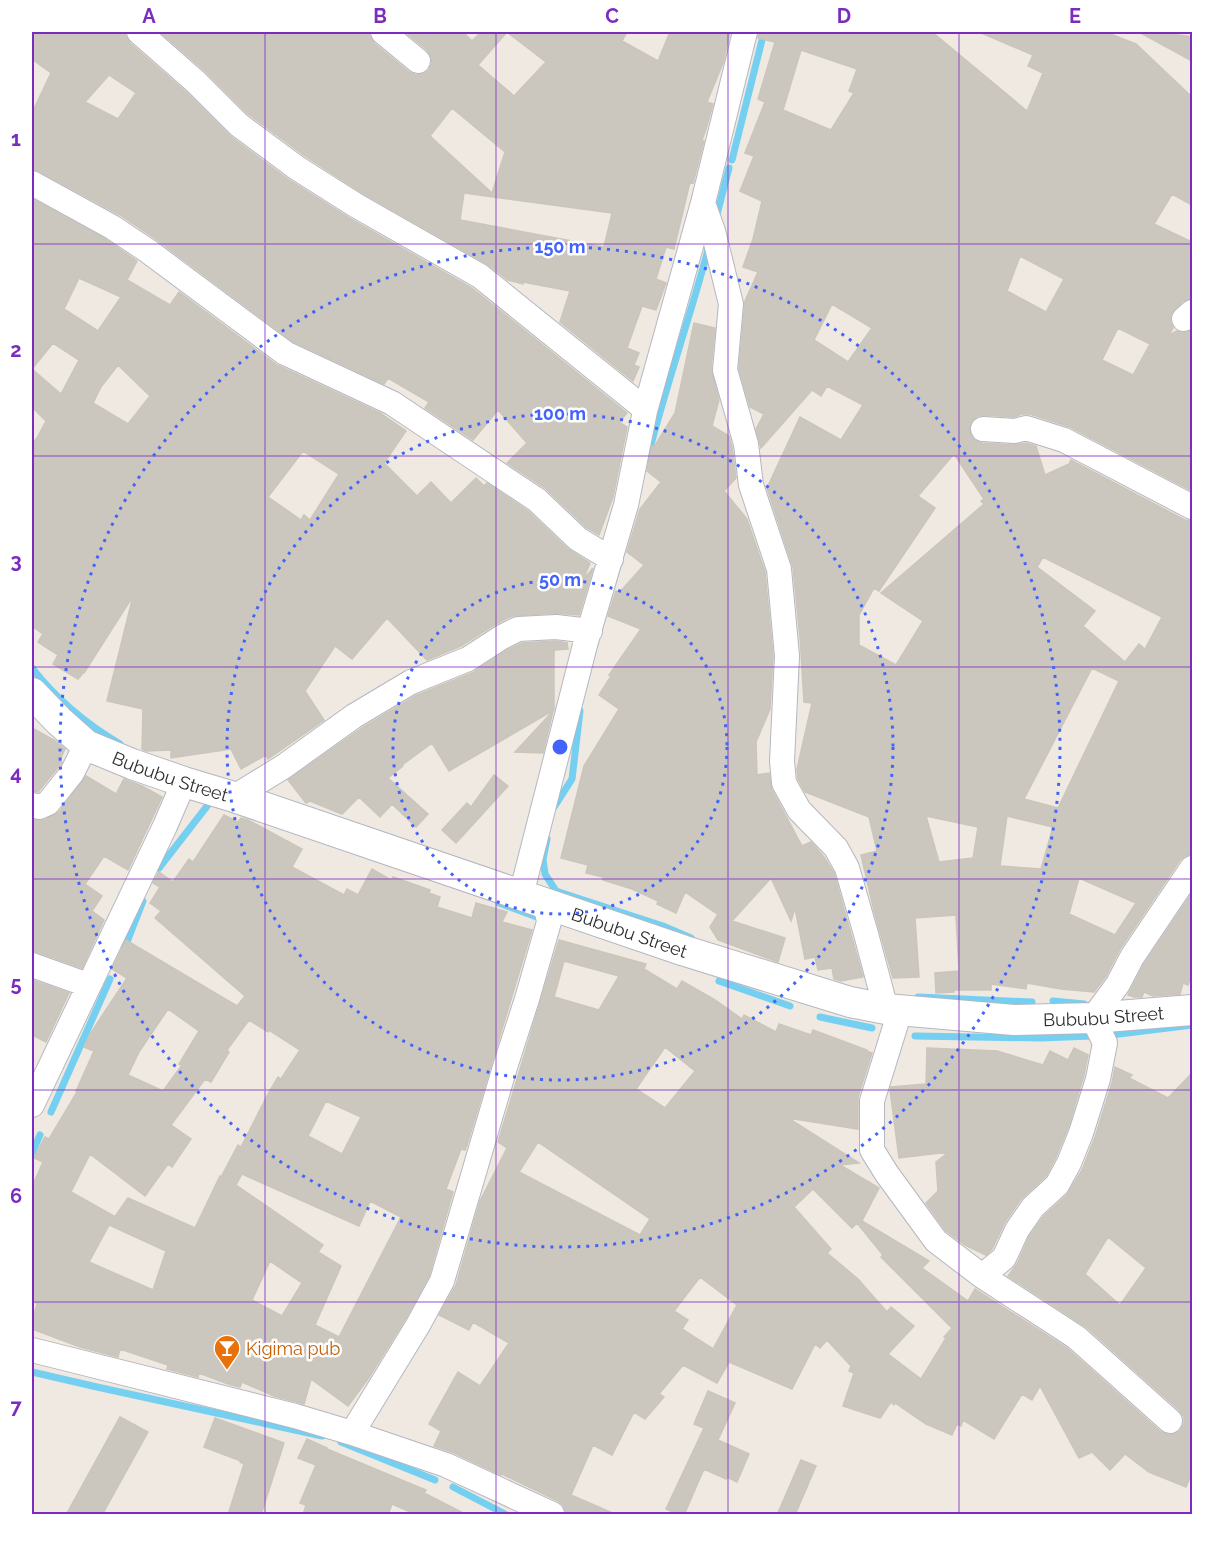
<svg xmlns="http://www.w3.org/2000/svg" width="1224" height="1546" font-family="Raleway,sans-serif">
	<style>
		.lines { fill: none; stroke-linecap: round; stroke-linejoin: round }
		.stream { stroke: #75cff0; stroke-width: 7 }
		.building { fill: #cbc7bf; stroke: #cbc5ba; stroke-width: 1.5; fill-rule: evenodd }
		.minor-casing { stroke: #b4b7c1; stroke-width: 26 }
		.tertiary-casing { stroke: #b4b7c1; stroke-width: 32 }
		.minor { stroke: #fff; stroke-width: 24 }
		.tertiary { stroke: #fff; stroke-width: 30 }
		.grid { fill: none; stroke: #7b2cbf; stroke-width: 1.5; stroke-opacity: 0.55 }
		.ring { fill: none; stroke: #4264fb; stroke-width: 3; stroke-dasharray: 3 6 }
		.labels { text-anchor: middle; dominant-baseline: central; stroke-width: 5; stroke-linejoin: round; paint-order: stroke }
		.street-label { font-size: 18px; fill: #2e2e2e; stroke: #fff }
		.food-label { font-size: 18px; fill: #c56008; stroke: #fff; text-anchor: start }
		.centre { fill: #4264fb; stroke: #fff; stroke-width: 3 }
		.ring-label { font-size: 18px; text-anchor: middle; font-weight: bold; fill: #4264fb; stroke: #fff; stroke-width: 5; stroke-linejoin: round; paint-order: stroke }
		.neatline { fill: none; stroke: #7b2cbf; stroke-width: 2 }
		.grid-label { font-size: 20px; text-anchor: middle; font-weight: bold; fill: #7b2cbf }
	</style>
	<rect width="100%" height="100%" fill="#efe9e1"/>
	<g class="lines">
		<path class="stream" d="M732,160l32,-128
			M716,218l13,-50
			M647,460c18,-72 43,-142 62,-214
			M32,668c25,32 54,56 88,76
			M554,807l18,-28 8,-68
			M547,839l-4,20 2,15 11,17 107,35 28,12
			M159,868l52,-67h2
			M499,903l43,16
			M125,947l18,-46
			M719,981l71,25
			M918,997l114,5
			M1053,1001l31,3
			M820,1017l52,11
			M1111,1035l81,-10
			M915,1036l126,2 51,-2
			M51,1112l59,-133
			M32,1153l8,-18
			M32,1372l65,15 225,49
			M341,1442l94,38
			M453,1487l52,27"/>
	</g>
	<path class="building" d="M32,32h93l1,5 4,6 56,49 44,44 59,44 60,38 123,70 155,125 -8,9 8,5 -14,70 -14,38 -12,-7 -42,-40 -38,-25 20,-20 -29,-33 -25,30 -48,-32 4,-6 -41,-24 -4,6 -92,-43 -135,-101 -37,-25 -81,-44 -7,-2v-56l19,-40 -19,-14zM109,75l27,18 -18,26 -33,-17z
		M160,32h209l1,5 4,6 35,29 7,3 7,-1 6,-4 3,-7 -1,-6 -4,-7 -22,-18h58l9,9 9,-9h146l-5,9 36,20 12,-29h60l-7,31 -16,39 6,2 -7,25 -4,11 2,1 -11,42 -3,-1 -16,67 -8,-2 -10,32 10,4 -10,27 -14,-4 -15,42 12,5 -5,12 5,2 -6,14 -73,-59 10,-31 -47,-9v2l-15,-4 -21,-16 -123,-70 -59,-38 -57,-42 -43,-43zM507,32l39,30 -32,34 -36,-31zM452,108l53,44 -13,41 -62,-57zM464,193l148,20 -8,34 -144,-27z
		M759,32h173l95,79 16,-38 -15,-7 5,-11 -54,-23h126l31,12 56,53v108l-20,-11 -18,30 38,18v53l-1,3 -8,3 -12,13 -1,7 3,7 -4,7 8,-4 9,2 6,-3v161l-122,-64 -40,-13h-8l-8,3 -30,-2 -7,1 -5,5 -3,7 2,8 4,4 7,3 32,2 12,-2 10,3 9,29 24,-11 2,-4 114,60 7,1v333l-7,2 -5,4 -60,89 -14,27 -12,16 -33,-3 -34,-6 -1,6 -35,-5v6h-37v2l-18,1 -1,-20 24,-2 -3,-56 -41,3 4,59 -26,1 -19,-67 -13,-56 16,-4 -8,-34 -64,-25 -7,-13 -1,-10 15,-66 -8,-1 -4,-66v2l-7,-71 -26,-79 33,-71 41,23 22,-35 -36,-19 -6,10 -9,-6 -51,58 -5,-19 8,-15 -14,-7 -11,-38 6,-68 13,-29 -15,-5 10,-28 9,-38 -22,-10 14,-35 -9,-3 20,-51 -7,-3 17,-57 -17,-4zM801,50l56,19 -8,22 5,2 -23,37 -48,-20zM1020,256l44,23 -18,33 -39,-21zM832,304l40,24 -24,34 -34,-22zM1118,328l32,16 -17,31 -31,-15zM954,454l30,45 -3,2 3,3 -103,89 42,28 -27,44 -37,-20v-30l15,-27 5,3 56,-83 -17,-12zM1043,557l119,60 -17,32 -6,-5 -14,18 -42,-36 12,-15 -58,-44zM1092,668l27,13 -61,127 -34,-9zM926,816l52,11 -5,31 -34,4zM1007,816l46,11 -12,42 -41,-3zM1079,878l57,25 -21,32 -46,-21z
		M1139,32h17l36,5v24z
		M32,199l73,40 32,22 -10,19 43,25 9,-13 98,73 103,48 26,18 -22,32 33,33 14,-14 20,21 25,-25 8,8 3,-3 41,28 40,38 22,14 -7,17 10,-12 -14,47 -24,-2 -43,3 -18,9 -33,21 -34,14 -40,-42 -35,41 -17,-13 -30,45 19,29 -56,39 -2,-4 -25,14 -10,-20 -60,9v-8l-25,1 -4,-2 1,-40 -36,-8 26,-105 -49,77h-1l-5,6 -25,-15 5,-9 -20,-13 5,-8 -11,-8v-182l5,-6 9,-17 -14,-14zM79,278l42,19 -23,34 -34,-22zM53,343l26,17 -18,34 -29,-25zM118,365l32,31 -22,28 -35,-21 8,-16zM303,451l36,23 -29,46 -6,-5 -3,5 -33,-23z
		M694,323l21,5 -4,41 8,31 -7,26 17,10 3,11 4,31 -12,13 23,28 18,53 8,84 -3,53 -14,33 1,33 12,-2 3,17 30,56 9,-4 13,15 10,16 29,104 -22,4 -7,-2 -2,-11 -14,2 -3,-13 -10,2 -10,-51 -4,13 -20,-43 -39,43 53,17 -7,24 -60,-22 -8,-13 7,-11 6,2 -38,-26 -9,21 -19,-9 1,-3 -26,-12 -29,-9v-3l-17,-4 2,-8 -27,-7 23,-92 35,-57 -20,-14 12,-19 -2,-1 32,-46 -33,-13 8,-25 3,2 25,-28 -17,-13 13,-43 21,-27 -14,-11 5,-25 2,1 21,-34z
		M556,641l11,2 1,6 -14,1v60l-105,61 -17,-28 -30,22 1,1 -15,12 40,36 -12,13 -24,-23 -12,13 -21,-20 -17,17 -32,-13 -4,2 -18,-23 74,-52 55,-33 57,-23 35,-23 13,-6z
		M553,711l-10,42 -28,-1z
		M32,728l22,12 11,9 -5,11 2,2 -2,3 -22,27 -6,-1z
		M494,775l14,11 -52,57 -14,-13 25,-27 4,4z
		M86,776l30,18 8,-15 18,7 20,11 -34,73 -24,-14 -19,28 17,12 -10,15 12,9 -22,48 -45,-16 -5,-1v-131h13l14,-8z
		M224,815l14,7 3,-4 7,2 54,29 -10,18 52,28 3,-6 11,6 14,-26 19,11 2,-3 37,13 -1,3 11,4 -3,10 35,11 4,-15 31,9 -5,10 30,8 -65,215 -2,5 -4,-1 -15,40 7,3 -24,84 -23,42 -38,61 -20,27 -37,-27 -7,25 -30,-8 -32,-14 -2,5 -12,-3 -29,-11 -1,4 -31,-8 1,-4 -48,-16 -2,8 -38,-10 -48,-18v-8l5,-17 -5,-4v-113l11,-25 -9,-4 11,-21 4,2 28,-47 -1,-1 18,-40 -10,-4 6,-13 37,-56 -15,-9 14,-29 111,66 8,-10 -90,-78 6,-7 -11,-8 10,-16 -7,-4 6,-11 14,10 16,-23 4,3zM168,1009l31,22 -20,33 3,1 -19,26 -35,-16 11,-23zM249,1020l19,12 1,-2 31,20 -19,29 -3,-2 -9,15 -28,55 -3,-2 -17,32 -1,-1 -25,52 -67,-30 -19,27 57,26 -13,39 -64,-28 25,-46 -43,-24 19,-38 55,42 23,-32 4,3 19,-28 -20,-14 34,-46 6,3 18,-30 -2,-2zM326,1101l35,16 -19,37 -34,-18zM242,1174l117,52 11,-25 31,16 -62,120 -24,-12 26,-59 -23,-14 5,-7 -87,-60zM270,1261l32,22 -20,33 -30,-16z
		M1192,893v81l-4,11 -5,-2 -3,11 -27,2 -9,-4 -2,5h-8l-6,-2 16,-31z
		M559,940l87,24 -2,5 33,20 5,-8 33,19 27,19 2,-4 32,17 3,-8 32,11 2,-5 54,20 -1,1 6,2 -14,44v32l-70,-11 71,45 -19,2 39,23 -17,33 67,40 -7,7 46,33 7,-12 92,59 94,84 7,3 7,-1 5,-3 4,-7v-7l-5,-7 -94,-84 -77,-50 9,-12 12,-27 15,-21 23,-21 15,-25 13,-33 17,-54 3,-16 17,8 -3,3 39,20 24,-25v399l-6,15 -37,-15 -24,-18 -15,16 -18,-18 -13,6 -39,-72 -8,14 -10,-6 -28,45 -31,-19 -2,6 -4,-2 -5,11 -26,-11 -31,-21 -1,2 -3,-3 -11,16 -37,-12 11,-33 -5,-2 2,-5 -24,-26 -7,8 -5,-4 -23,45 -63,-27 -12,21 -34,-18 -24,29 5,3 -19,22 -11,-7 -22,43 -19,-10 -22,50 46,20h-48l-3,-2 -3,-8 -5,-4 -56,-27 -1,1 -49,-23 -18,-6 7,-15 -12,-7 29,-52 22,14 29,-43 -36,-21 -4,8 -30,-15 17,-30 24,-84 27,-53 -9,-6zM564,961l55,15 -20,34 -45,-13zM665,1047l30,24 -30,37 -29,-19zM538,1142l112,77 -10,16 -121,-63zM813,1189l39,39 5,-5 26,32 -2,2 71,71 -8,9 2,1 -25,41 -33,-25 26,-28 -23,-19 -4,5 -29,-33 -31,-26 4,-4 -37,-42zM1108,1237l38,31 -26,37 -35,-31zM700,1277l37,28 -24,44 -31,-20 6,-9 -14,-9z
		M32,980l37,13 -23,49 -14,-7z
		M927,1048l70,3 46,14 7,-14 18,9 6,-12 14,7 -4,20 -16,53 -12,29 -10,19 -25,23 -16,23 -13,27 -6,6 -21,-10 -19,-14 -20,-28 12,-12 -2,-29 13,-10 -50,6 -9,-68 1,-3 35,-3z
		M708,1391l27,12 -17,37 31,14 -12,28 -10,-5 -1,2 -22,-10 -20,46h-5l-13,-6 38,-81 -10,-4z
		M120,1417l28,15 -46,83h-36z
		M215,1418l69,25 -23,72h-33l16,-51 -4,-2 1,-1 -37,-14z
		M307,1439l20,9v1l99,41 -2,3 43,22h-50l-25,-11 -4,11h-85l3,-10 -6,-2 16,-38 -18,-7z
		M801,1460l15,6 -21,49h-18z"/>
	<g class="lines">
		<g class="minor-casing">
			<path id="minor" d="M139,32l57,50 43,43 58,43 60,38 123,70 160,129 5,6
				M383,32l35,29
				M32,183l80,44 36,24 137,102 107,50 145,97 41,39 33,20
				M703,203l10,28 18,73 -6,66 21,74 5,41 28,84 8,87 -5,105 2,22 15,27 37,38 11,20 19,66 20,75
				M1184,319l8,-7
				M983,429l32,2 11,-3 38,12 128,67
				M234,797l49,-30 71,-51 57,-34 57,-23 34,-22 16,-8 38,-2 34,4
				M32,805l7,2 9,-4 24,-30 14,-28
				M521,895l64,-250 41,-140 19,-94 58,-208 42,-171
				M32,965l56,20
				M900,1011l-28,90v49l15,24 49,67 46,35 94,61 94,84
				M32,1105l133,-279 19,-44
				M982,1276l22,-18 13,-28 16,-23 24,-22 12,-22 12,-30 17,-54 7,-36 -12,-25 25,-34 14,-27 60,-89
				M32,1350l263,66 57,17 94,32 106,49
				M352,1433l66,-108 24,-44 63,-214 22,-68 22,-77 -4,-20"/>
		</g>
		<g class="tertiary-casing">
			<g id="tertiary">
				<path id="s1" d="M32,693l27,28 27,24 46,19 52,18 50,15 451,154 165,51 36,7 128,11 79,-2 99,-8"/>
			</g>
		</g>
		<use href="#minor" class="minor"/>
		<use href="#tertiary" class="tertiary"/>
	</g>
	<path class="grid" d="M265,32v1482M496,32v1482M728,32v1482M959,32v1482M32,244h1160M32,456h1160M32,667h1160M32,879h1160M32,1090h1160M32,1302h1160"/>
	<g class="ring">
		<circle cx="560" cy="747" r="167"/>
		<circle cx="560" cy="747" r="333"/>
		<circle cx="560" cy="747" r="500"/>
	</g>
	<defs>
		<g id="bar-pin" transform="scale(1.35)"><path d="M0 17L-7.5 6A9.5 9.5 0 1 1 7.5 6Z" fill="#e8710a" stroke="#fff"/><path d="M-6-5H6L.8 .8V4.5H3.5V6h-7V4.5H-.8V.8Z" fill="#fff"/></g>
	</defs>
	<g fill-rule="evenodd">
		<use href="#bar-pin" x="227" y="1348"/>
	</g>
	<g class="labels">
		<g class="street-label">
			<text stroke="none"><textPath href="#s1" startOffset="165">Bububu Street</textPath></text>
			<text stroke="none"><textPath href="#s1" startOffset="650">Bububu Street</textPath></text>
			<text stroke="none"><textPath href="#s1" startOffset="1136">Bububu Street</textPath></text>
		</g>
		<g class="food-label">
			<text x="246" y="1348">Kigima pub</text>
		</g>
	</g>
	<circle cx="560" cy="747" r="9" class="centre"/>
	<g class="ring-label">
		<text x="560" y="253">150 m</text>
		<text x="560" y="420">100 m</text>
		<text x="560" y="586">50 m</text>
	</g>
	<rect width="1224" height="1546" fill="none" stroke="#ffffff" stroke-width="66"/>
	<rect x="33" y="33" width="1158" height="1480" class="neatline"/>
	<g class="grid-label">
		<text x="149" y="23">A</text>
		<text x="380" y="23">B</text>
		<text x="612" y="23">C</text>
		<text x="844" y="23">D</text>
		<text x="1075" y="23">E</text>
		<text x="16" y="146">1</text>
		<text x="16" y="357">2</text>
		<text x="16" y="568">3</text>
		<text x="16" y="780">4</text>
		<text x="16" y="991">5</text>
		<text x="16" y="1203">6</text>
		<text x="16" y="1414">7</text>
	</g>
</svg>
